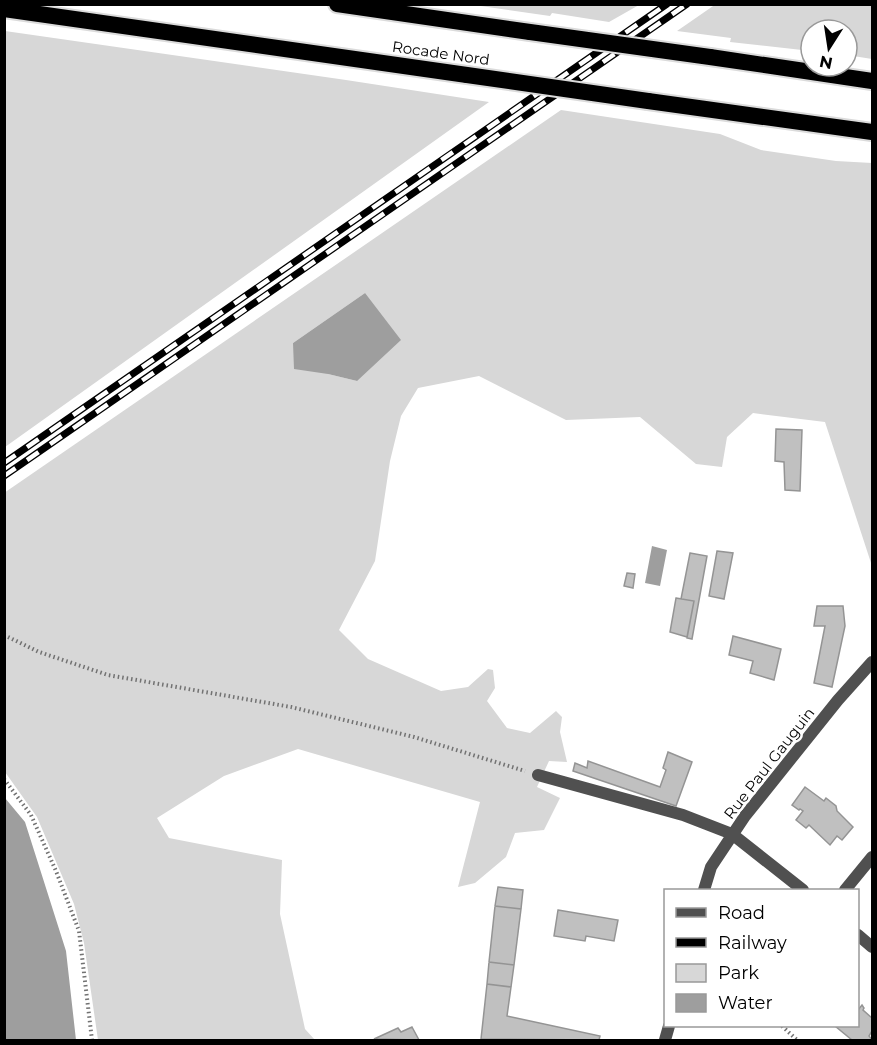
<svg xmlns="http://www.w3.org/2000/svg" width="877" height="1045" font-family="Montserrat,sans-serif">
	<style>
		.green { fill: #d7d7d7; fill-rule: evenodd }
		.water { fill: #9e9e9e }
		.building { fill: #c0c0c0; stroke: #949494; stroke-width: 1.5 }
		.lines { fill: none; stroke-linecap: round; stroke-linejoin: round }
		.trunk-casing { stroke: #dbdbdb; stroke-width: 20 }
		.path { stroke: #727272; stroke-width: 4; stroke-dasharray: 1.5 3; stroke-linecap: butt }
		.minor { stroke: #505050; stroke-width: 12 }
		.trunk { stroke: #000; stroke-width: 16 }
		.rail-casing { stroke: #000; stroke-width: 7 }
		.rail { stroke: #fff; stroke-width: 4.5; stroke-dasharray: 14; stroke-linecap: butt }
		.trunk-bridge-casing { stroke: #dbdbdb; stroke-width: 20; stroke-linecap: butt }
		.trunk-bridge { stroke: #000; stroke-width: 16 }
		.labels { text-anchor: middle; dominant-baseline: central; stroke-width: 5; stroke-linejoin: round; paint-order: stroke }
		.street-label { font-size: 15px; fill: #000; stroke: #fff }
	</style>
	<rect width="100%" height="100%" fill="#fff"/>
	<path class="green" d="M716,4l156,1v54l-25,-4v-25h-36v21l-81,-9 1,-4 -54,-7z
		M474,5h165l-30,17 -57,-9 -2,3z
		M5,31l341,49 143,22 -484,345z
		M561,110l159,24 41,16 75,11 36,2v403l-47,-144 -72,-9 -26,24 -5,30 -26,-3 -56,-47 -74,3 -87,-44 -61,12 -17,28 -11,45 -15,100 -36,69 29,29 73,32 27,-4 20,-18 5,1 2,18 -8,13 20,27 23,5 26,-22 6,6 -2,15 7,30 -18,-1 -12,26 23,11 -16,32 -29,3 -9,24 -31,26 -17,4 22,-85 -182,-53 -74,27 -67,42 12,20 113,22 -2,54 25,115 10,11h-217l-14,-97 -10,-39 -37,-87 -32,-45 -1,-279zM365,293l-8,88 -29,-7 -35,-31z"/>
	<path class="water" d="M365,293l36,47 -44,41 -29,-7 -34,-5 -1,-26z
		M652,546l15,4 -7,36 -15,-3z
		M5,798l20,24 41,129 10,89h-71z"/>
	<path class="building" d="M776,429l26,1 -2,61 -15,-1 -1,-28 -9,-1z
		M717,551l16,2 -9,46 -15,-3z
		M690,553l17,3 -15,83 -5,-1 7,-37 -13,-2z
		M627,573l8,1 -2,14 -9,-2z
		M676,598l18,3 -7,36 -17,-5z
		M817,606h26l2,20 -13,61 -18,-4 11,-57h-11z
		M733,636l48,13 -7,31 -24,-7 3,-12 -24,-6z
		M668,752l24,10 -16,44 -103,-35 2,-8 12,5 1,-7 72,26 6,-17 -3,-2z
		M805,787l19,14 2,-3 10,8 1,5 16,16 -11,13 -5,-4 -7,9 -21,-20 -3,3 -10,-8 7,-9 -3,-2 -1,1 -7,-5z
		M498,887l25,3 -2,19 -26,-3z
		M495,906l26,3 -7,56 -25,-3z
		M558,910l60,10 -4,21 -28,-5 -1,5 -31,-5z
		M489,962l25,3 -3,22 -24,-3z
		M487,984l24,3 -4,29 93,20 -1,4 -118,-1z
		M862,1005l2,3 -1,2 9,8v13l-3,5 3,4h-20l-17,-14h23v-16z
		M412,1027l7,13 -45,-1 24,-11 3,4z"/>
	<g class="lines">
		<g class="trunk-casing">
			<path id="trunk" d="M337,4l193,28
				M4,9l463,66
				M710,57l162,24
				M648,101l224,31"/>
		</g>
		<path class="path" d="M4,635l35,17 69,23 183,32 123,30 111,34
			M4,779l27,36 25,56 23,60 13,109
			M782,1026l15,14"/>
		<path class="minor" d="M538,775l145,40 49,19 71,56
			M704,890l7,-23 34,-51 93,-116 34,-38
			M845,890l27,-33
			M858,935l14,12
			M665,1040l4,-14"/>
		<use href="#trunk" class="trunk"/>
		<g class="rail-casing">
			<path id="rail" d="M4,463l663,-459
				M4,476l683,-472"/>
		</g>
		<use href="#rail" class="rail"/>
		<g class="trunk-bridge-casing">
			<path id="trunk-bridge" d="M530,32l180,25
				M467,75l181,26"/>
		</g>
		<use href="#trunk-bridge" class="trunk-bridge"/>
	</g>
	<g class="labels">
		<g class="street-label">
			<text transform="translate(441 53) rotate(8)">Rocade Nord</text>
			<text transform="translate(769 763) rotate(-52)">Rue Paul Gauguin</text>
		</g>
	</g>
	<rect width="877" height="1045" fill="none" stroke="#000000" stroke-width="12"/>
	<rect x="664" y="889" width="195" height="138" fill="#ffffff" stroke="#999999" stroke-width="1.5"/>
	<rect x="676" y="908" width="30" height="9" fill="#505050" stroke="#999999" stroke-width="1.5"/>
	<text x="718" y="919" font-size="18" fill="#000000">Road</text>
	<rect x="676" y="938" width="30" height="9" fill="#000000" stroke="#999999" stroke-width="1.5"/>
	<text x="718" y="949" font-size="18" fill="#000000">Railway</text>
	<rect x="676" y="964" width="30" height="18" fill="#d7d7d7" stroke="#999999" stroke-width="1.5"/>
	<text x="718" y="979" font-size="18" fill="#000000">Park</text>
	<rect x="676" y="994" width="30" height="18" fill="#9e9e9e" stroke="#999999" stroke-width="1.5"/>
	<text x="718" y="1009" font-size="18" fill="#000000">Water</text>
	<g transform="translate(829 48) rotate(192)"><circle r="28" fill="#ffffff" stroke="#999999" stroke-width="1.5"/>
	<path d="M0-4.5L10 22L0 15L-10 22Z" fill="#000000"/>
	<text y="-9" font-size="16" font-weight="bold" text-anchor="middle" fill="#000000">N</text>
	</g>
</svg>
